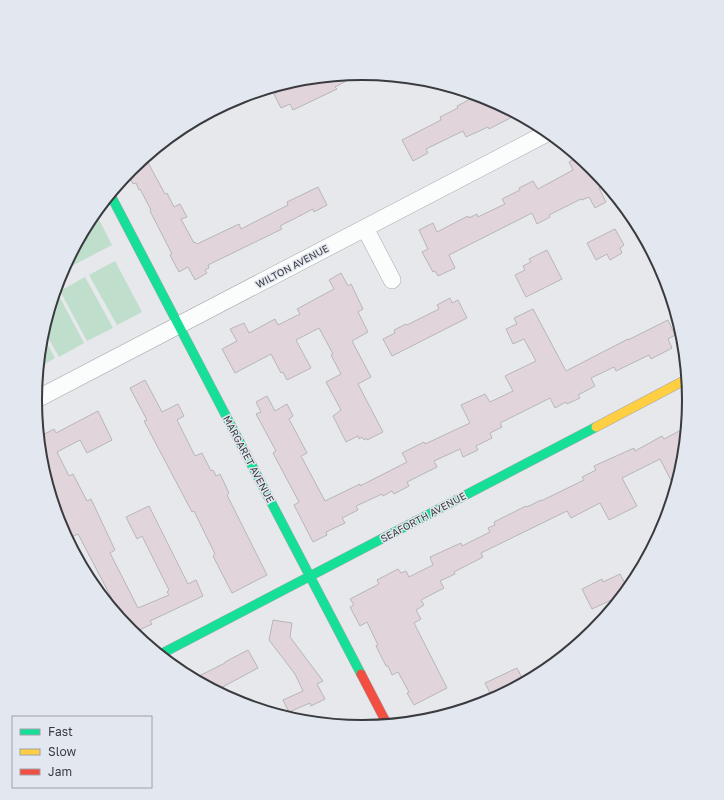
<svg xmlns="http://www.w3.org/2000/svg" width="724" height="800" font-family="'Golos Text',sans-serif">
	<style>
		.green { fill: #c0decc }
		.building { fill: #e1d4da; stroke: #b7b6b9 }
		.lines { fill: none; stroke-linecap: round; stroke-linejoin: round }
		.street-casing { stroke: #a7a9ac; stroke-width: 18 }
		.fast-casing { stroke: #a7a9ac; stroke-width: 10 }
		.slow-casing { stroke: #a7a9ac; stroke-width: 10 }
		.jam-casing { stroke: #a7a9ac; stroke-width: 10 }
		.street { stroke: #fbfcfc; stroke-width: 17 }
		.fast { stroke: #16e098; stroke-width: 9 }
		.slow { stroke: #ffcf43; stroke-width: 9 }
		.jam { stroke: #f24e42; stroke-width: 9 }
		.labels { text-anchor: middle; dominant-baseline: central; stroke-width: 3; stroke-linejoin: round; paint-order: stroke }
		.street-label { font-size: 10px; fill: #3a3b3f; stroke: #e3e7ef }
		.rim { fill: none; stroke: #3a3b3f; stroke-width: 2 }
	</style>
	<rect width="100%" height="100%" fill="#e6e8ec"/>
	<path class="green" d="M95,212l17,33 -50,26 28,-53z
		M115,261l27,51 -25,13 -28,-50z
		M85,277l28,51 -26,13 -27,-50z
		M57,292l27,51 -25,14 -16,-28 11,-35z
		M42,334l13,24 -17,10 3,-32z"/>
	<path class="building" d="M361,73l-26,14 2,2 -44,21 -3,-6 -9,4 -7,-14 10,-5 -2,-3 16,-7z
		M478,95l9,3 31,16 -29,15 -1,-2 -22,10 -3,-6 -37,18 2,4 -15,8 -11,-21 39,-20 -1,-3 18,-9 -1,-2z
		M145,157l20,37 2,-1 7,14 6,-3 7,13 -6,2 13,24 1,-1 2,2 42,-20 2,5 47,-24 -1,-3 31,-15 9,18 -13,7 -1,-3 -33,17 2,3 -74,36 1,3 -4,2 2,3 -12,7 -7,-13 -9,5 -9,-17 2,-1 -22,-43 1,-1 -11,-21 -1,1 -3,-7 -3,1 -5,-11z
		M578,157l16,12 8,17 -3,2 7,14 -11,6 -6,-11 -7,3 -1,-1 -32,16 1,2 -13,7 -5,-11 -83,42 6,13 -17,8 -3,-5 -2,1 -11,-20 6,-3 -9,-19 14,-7 4,9 31,-16 1,2 8,-4 1,3 27,-13 -3,-5 18,-9 -1,-2 14,-7 5,8 35,-19 -4,-8z
		M615,229l9,16 -4,3 2,5 -12,7 -3,-6 -11,6 -9,-17z
		M547,250l15,29 -36,18 -11,-22 10,-5 -2,-4 8,-4 -2,-3z
		M341,273l7,13 3,-2 12,25 -5,3 10,20 -16,9 19,36 -13,7 25,48 -16,8 -1,-2 -2,2 -2,-3 -3,2 -1,-3 -12,6 -13,-26 8,-6 -15,-28 15,-8 -10,-19 2,-1 -14,-26 -23,12 15,28 -24,12 -4,-8 -2,1 -10,-19 -36,19 -13,-24 15,-8 -7,-12 14,-6 5,10 26,-14 3,6 22,-11 -3,-5 37,-20 -5,-9z
		M450,298l2,5 6,-3 9,18 -75,38 -9,-17 12,-6 -1,-3 12,-6 1,1 32,-16 -2,-4z
		M533,309l33,62 62,-32v1l40,-20 7,15 -7,4 4,9 -21,11 -2,-4 -33,16 -2,-4 -23,11 4,8 -17,9 2,3 -13,6 -1,-2 -11,6 -5,-10 -50,25 2,4 -12,6 2,5 -16,8 2,4 -15,7 -3,-8 -26,12 3,6 -30,15 2,4 -15,8 -2,-3 -9,5 -1,-2 -26,12 2,4 -16,8 3,5 -19,9 1,3 -14,7 -19,-37 5,-3 -26,-49 3,-2 -20,-37 5,-2 -5,-10 11,-6 8,15 12,-7 6,12 -4,3 18,34 -6,3 24,45 35,-17v2l47,-24 -5,-9 22,-11 1,2 45,-21 -9,-18 24,-11 5,8 23,-11 -8,-15 31,-15 -12,-22 -11,5 -7,-15 11,-5 -3,-6z
		M145,380l17,32 16,-8 6,12 -7,4 18,36 7,-3 9,18 2,-1 3,6 4,-2 9,19 -2,2 40,80 -35,18 -19,-37 2,-2 -21,-43 -2,1 -48,-91 3,-1 -17,-32z
		M98,411l14,29 -25,13 -7,-13 -23,12 12,24 4,-2 14,27 4,-2 24,51 -5,3 28,55 31,-13 -2,-3 2,-2 -27,-54 -5,3 -11,-22 23,-11 39,78 8,-4 7,16 -53,25 2,3 -19,9 -14,-16 2,-1 -43,-82 -11,5 -7,-14 -19,-61 -2,-27 15,-8 2,4z
		M681,430l4,8 -2,26 -8,24 -15,-29 -38,19 15,28 -28,14 -9,-17 -29,15 -4,-7 -86,42 2,4 -29,15 1,2 -15,7 4,7 -23,12 3,5 -8,5 5,9 -7,4 33,65 -33,17 -7,-12 2,-1 -11,-20 -6,3 -4,-9h-2l-10,-20 2,-1 -11,-23 -7,4 -10,-19 4,-2 -4,-6 29,-15 -2,-4 21,-11 3,4 5,-2 3,6 24,-12 -3,-8 31,-14 1,3 28,-14 -2,-4 7,-3 -1,-3 32,-16 1,1 14,-7v1l43,-21 -2,-3 14,-7 -2,-4 40,-18 1,3 27,-15 2,3z
		M620,574l8,15 -4,5 -32,15 -10,-20 20,-10 1,3z
		M273,620l19,3 -2,14 33,44 -6,3 8,15 -14,7 -1,-3 -21,9 -6,-12 20,-9 -8,-17 -26,-34z
		M248,650l10,18 -43,23 -22,-12 32,-16v-1z
		M517,668l7,14 -31,17 -8,-16z"/>
	<g class="lines">
		<g class="street-casing">
			<path id="street" d="M365,228l27,52
				M35,400l514,-268"/>
		</g>
		<g class="fast-casing">
			<path id="fast" d="M110,194l251,480
				M159,655l437,-228"/>
		</g>
		<g class="slow-casing">
			<path id="slow" d="M596,427l91,-48"/>
		</g>
		<g class="jam-casing">
			<path id="jam" d="M361,674l26,50"/>
		</g>
		<use href="#street" class="street"/>
		<use href="#fast" class="fast"/>
		<use href="#slow" class="slow"/>
		<use href="#jam" class="jam"/>
	</g>
	<g class="labels">
		<g class="street-label">
			<text transform="translate(292 266) rotate(-28)">WILTON AVENUE</text>
			<text transform="translate(249 459) rotate(62)">MARGARET AVENUE</text>
			<text transform="translate(423 517) rotate(-28)">SEAFORTH AVENUE</text>
		</g>
	</g>
	<path d="M0 0H724V800H0ZM42 400a320 320 0 1 1 640 0a320 320 0 1 1-640 0Z" fill="#e3e7ef" fill-rule="evenodd"/>
	<path class="rim" d="M42 400a320 320 0 1 1 640 0a320 320 0 1 1-640 0Z"/>
	<rect x="12" y="716" width="140" height="72" fill="#e3e7ef" stroke="#9fa2a9"/>
	<rect x="20" y="729" width="20" height="6" fill="#16e098" stroke="#9fa2a9"/>
	<text x="48" y="736" font-size="12" fill="#3a3b3f">Fast</text>
	<rect x="20" y="749" width="20" height="6" fill="#ffcf43" stroke="#9fa2a9"/>
	<text x="48" y="756" font-size="12" fill="#3a3b3f">Slow</text>
	<rect x="20" y="769" width="20" height="6" fill="#f24e42" stroke="#9fa2a9"/>
	<text x="48" y="776" font-size="12" fill="#3a3b3f">Jam</text>
</svg>
